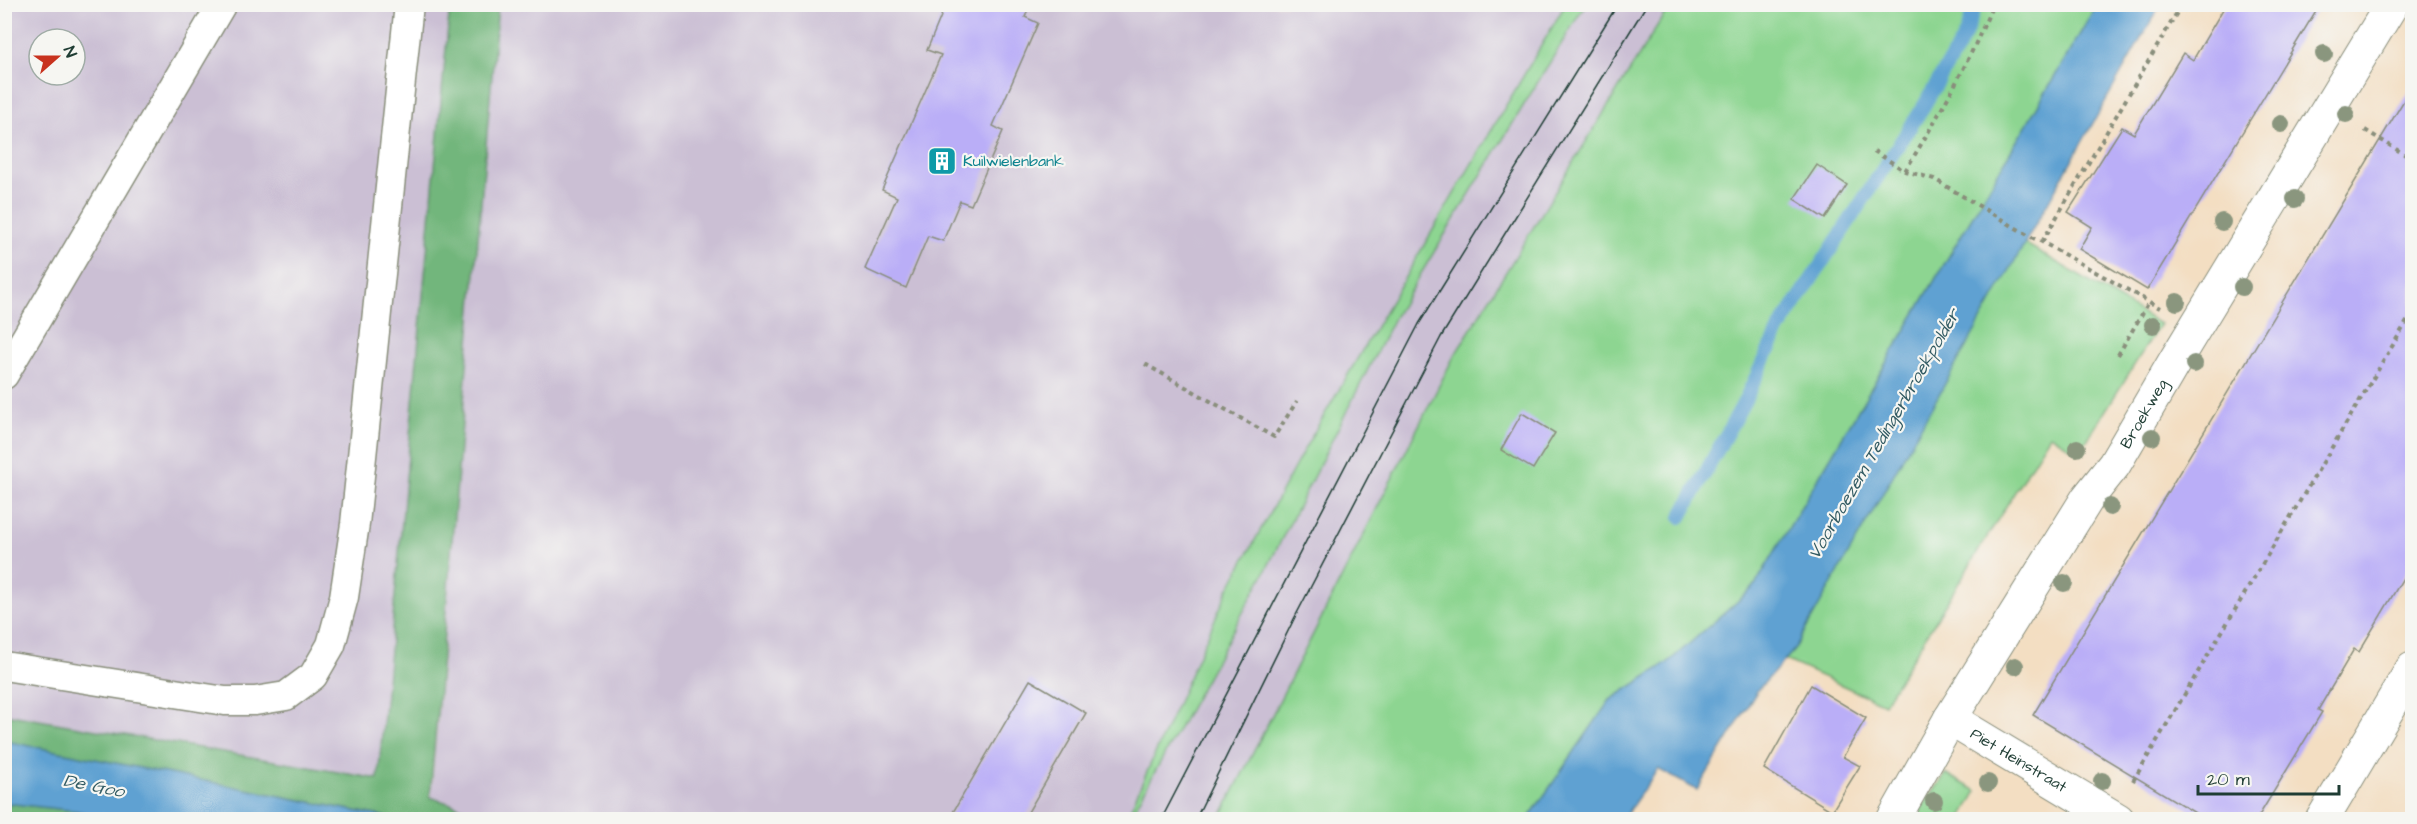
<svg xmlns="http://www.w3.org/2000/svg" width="2417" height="824" font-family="'Architects Daughter',sans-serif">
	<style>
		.industrial { fill: #cbbfd4; fill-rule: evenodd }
		.green { fill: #8dd591; stroke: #568962; stroke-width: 1.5 }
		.forest { fill: #72b67b; stroke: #487a58; stroke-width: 1.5 }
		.water { fill: #5ea1d2; stroke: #3e6f83; stroke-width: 1.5 }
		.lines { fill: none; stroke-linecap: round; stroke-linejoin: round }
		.stream { stroke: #5ea1d2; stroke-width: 14 }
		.building { fill: #baaef7 }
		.service-casing { stroke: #898e7b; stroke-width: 31 }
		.minor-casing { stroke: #898e7b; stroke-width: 35 }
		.path { stroke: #898e7b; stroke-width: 4; stroke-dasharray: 4.5 4.5; stroke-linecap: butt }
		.service { stroke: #fff; stroke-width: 28 }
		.minor { stroke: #fff; stroke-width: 33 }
		.tram { stroke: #1f3d34; stroke-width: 1.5 }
		.tree { fill: #8a967e }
		.labels { text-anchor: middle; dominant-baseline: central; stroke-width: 4.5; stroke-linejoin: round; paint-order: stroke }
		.culture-label { font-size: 16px; fill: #0d838f; stroke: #f6f6f2; text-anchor: start }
		.street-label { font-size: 16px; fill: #1f3d34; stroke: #f6f6f2 }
		.water-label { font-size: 18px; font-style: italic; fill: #325b63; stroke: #f6f6f2 }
	</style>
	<rect width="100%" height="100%" fill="#f6f6f2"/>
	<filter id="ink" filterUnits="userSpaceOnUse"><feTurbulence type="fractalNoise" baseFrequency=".0167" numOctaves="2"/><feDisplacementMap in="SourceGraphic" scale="12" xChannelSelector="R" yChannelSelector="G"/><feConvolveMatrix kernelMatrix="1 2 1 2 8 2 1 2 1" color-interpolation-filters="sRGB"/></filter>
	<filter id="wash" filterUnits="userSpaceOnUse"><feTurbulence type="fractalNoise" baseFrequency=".008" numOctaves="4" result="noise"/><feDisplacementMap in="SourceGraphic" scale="24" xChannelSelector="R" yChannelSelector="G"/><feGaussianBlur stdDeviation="1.35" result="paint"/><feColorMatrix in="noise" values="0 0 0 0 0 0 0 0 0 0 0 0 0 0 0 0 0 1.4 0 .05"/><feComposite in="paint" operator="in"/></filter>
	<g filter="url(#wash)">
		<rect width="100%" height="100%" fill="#f3dec2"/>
		<path class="industrial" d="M4,5h446l-75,810 -370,-74zM39,39h36v36h-36z
			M498,5h1172l-217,353 -234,461 -790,1z"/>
		<path class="green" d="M1565,5h20l-190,311 -131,258 -135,245h-3l102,-229 78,-144z
			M1670,5h427l-343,582 -88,77 -56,36 -82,119 -309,1 234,-462z
			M2023,242l137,82 -81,129 -29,-18 -166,269 -99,-44 9,-10z
			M1946,774l31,17 -16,28h-48z"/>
		<path class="forest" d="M450,5h48l-68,792 66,22h-100l-391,-78 -1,-27 374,65z
			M5,803l72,8 37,8 -109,1z"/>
		<path class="water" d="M2097,5h63l-366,645 -37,41 -60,99 -39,-21 -35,50h-95l82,-119 56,-36 88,-77z
			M5,741l370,74 21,4 -282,1 -37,-9 -72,-8z"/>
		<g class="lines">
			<path class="stream" d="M1681,517l63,-115 35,-73 143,-220 43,-74 11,-31"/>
		</g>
		<g id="blocks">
			<path class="building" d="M946,4h84l-5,13 13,6 -45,103 10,5 -32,74 -11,-4 -17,40 -15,-5 -22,52 -41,-19 32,-72 -15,-7 59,-135 -14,-5z
				M2226,4h94l-173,286 -68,-41 13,-22 -24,-15 54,-85 12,7 49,-81 10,7z
				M2412,87v476l-53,89 -5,-3 -36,61 4,2 -65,107h-52l-172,-104z
				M1817,165l30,20 -22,34 -31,-20z
				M1522,413l33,20 -22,36 -32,-19z
				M1030,680l56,33 -62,106h-75z
				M1811,685l55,33 -23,39 17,9 -28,45 -68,-42z"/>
		</g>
	</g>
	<g filter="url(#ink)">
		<use href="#blocks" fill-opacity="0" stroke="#898e7b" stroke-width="1.5"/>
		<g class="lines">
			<g class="service-casing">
				<path id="service" d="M4,375l218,-371
					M4,666l221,35h30l31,-5 27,-20 18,-31 13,-48 11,-73 54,-520"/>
			</g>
			<g class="minor-casing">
				<g id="minor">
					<path id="s1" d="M1950,719l168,101"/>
					<path id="s2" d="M1893,820l57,-101 137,-220 27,-34 62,-106 216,-355"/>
					<path d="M2322,820l90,-151"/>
				</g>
			</g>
			<path class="path" d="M2365,130l47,29
				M1874,151l31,20 29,8 97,58 11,5 118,66
				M1905,171c33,-54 64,-108 88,-167
				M2042,242l140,-238
				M2118,355l31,-53
				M1145,364l129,73 23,-36
				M2133,781l279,-468"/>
			<use href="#service" class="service"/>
			<use href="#minor" class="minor"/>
			<path class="tram" d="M1161,820l258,-496 199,-320
				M1195,820l99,-201 147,-282 206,-333"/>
		</g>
		<g class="tree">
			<circle cx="2324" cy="54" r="9"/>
			<circle cx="2346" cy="114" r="9"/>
			<circle cx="2281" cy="124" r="9"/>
			<circle cx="2295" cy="199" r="9"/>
			<circle cx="2222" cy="222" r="9"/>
			<circle cx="2242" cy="287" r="9"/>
			<circle cx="2177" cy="302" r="9"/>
			<circle cx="2153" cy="325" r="9"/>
			<circle cx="2194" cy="364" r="9"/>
			<circle cx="2152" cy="437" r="9"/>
			<circle cx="2077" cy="448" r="9"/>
			<circle cx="2110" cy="507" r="9"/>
			<circle cx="2064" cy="583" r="9"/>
			<circle cx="2015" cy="666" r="9"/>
			<circle cx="2102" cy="781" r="9"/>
			<circle cx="1988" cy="783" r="9"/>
			<circle cx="1934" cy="801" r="9"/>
		</g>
	</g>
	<defs>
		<g id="building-square" transform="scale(1.5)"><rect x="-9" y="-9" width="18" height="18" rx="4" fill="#0f9aa8" stroke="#f6f6f2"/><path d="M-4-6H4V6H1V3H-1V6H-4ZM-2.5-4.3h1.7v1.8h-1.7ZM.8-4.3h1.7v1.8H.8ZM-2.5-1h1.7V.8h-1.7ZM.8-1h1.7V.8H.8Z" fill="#fff"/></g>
	</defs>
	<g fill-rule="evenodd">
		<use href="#building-square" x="942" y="161"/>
	</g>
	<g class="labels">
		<g class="culture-label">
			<text x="963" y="161">Kuilwielenbank</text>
		</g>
		<g class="street-label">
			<text stroke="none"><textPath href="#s2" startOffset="478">Broekweg</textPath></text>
			<text stroke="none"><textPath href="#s1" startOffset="80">Piet Heinstraat</textPath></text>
		</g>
		<g class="water-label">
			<text transform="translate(1884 434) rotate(-60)">Voorboezem Tedingerbroekpolder</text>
			<text transform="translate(94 786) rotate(11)">De Goo</text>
		</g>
	</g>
	<rect width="2417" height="824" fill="none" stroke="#f6f6f2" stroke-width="24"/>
	<g transform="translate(57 57) rotate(69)"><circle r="28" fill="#f6f6f2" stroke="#a0aca6" stroke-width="1.5"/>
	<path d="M0-4.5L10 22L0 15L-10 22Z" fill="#c8321e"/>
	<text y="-9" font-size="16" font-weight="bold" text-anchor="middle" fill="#1f3d34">N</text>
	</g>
	<path d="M2198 785v9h141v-9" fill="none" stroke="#1f3d34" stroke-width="3"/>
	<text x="2207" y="785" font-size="18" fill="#1f3d34" stroke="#f6f6f2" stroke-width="4.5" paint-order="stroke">20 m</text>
</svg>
